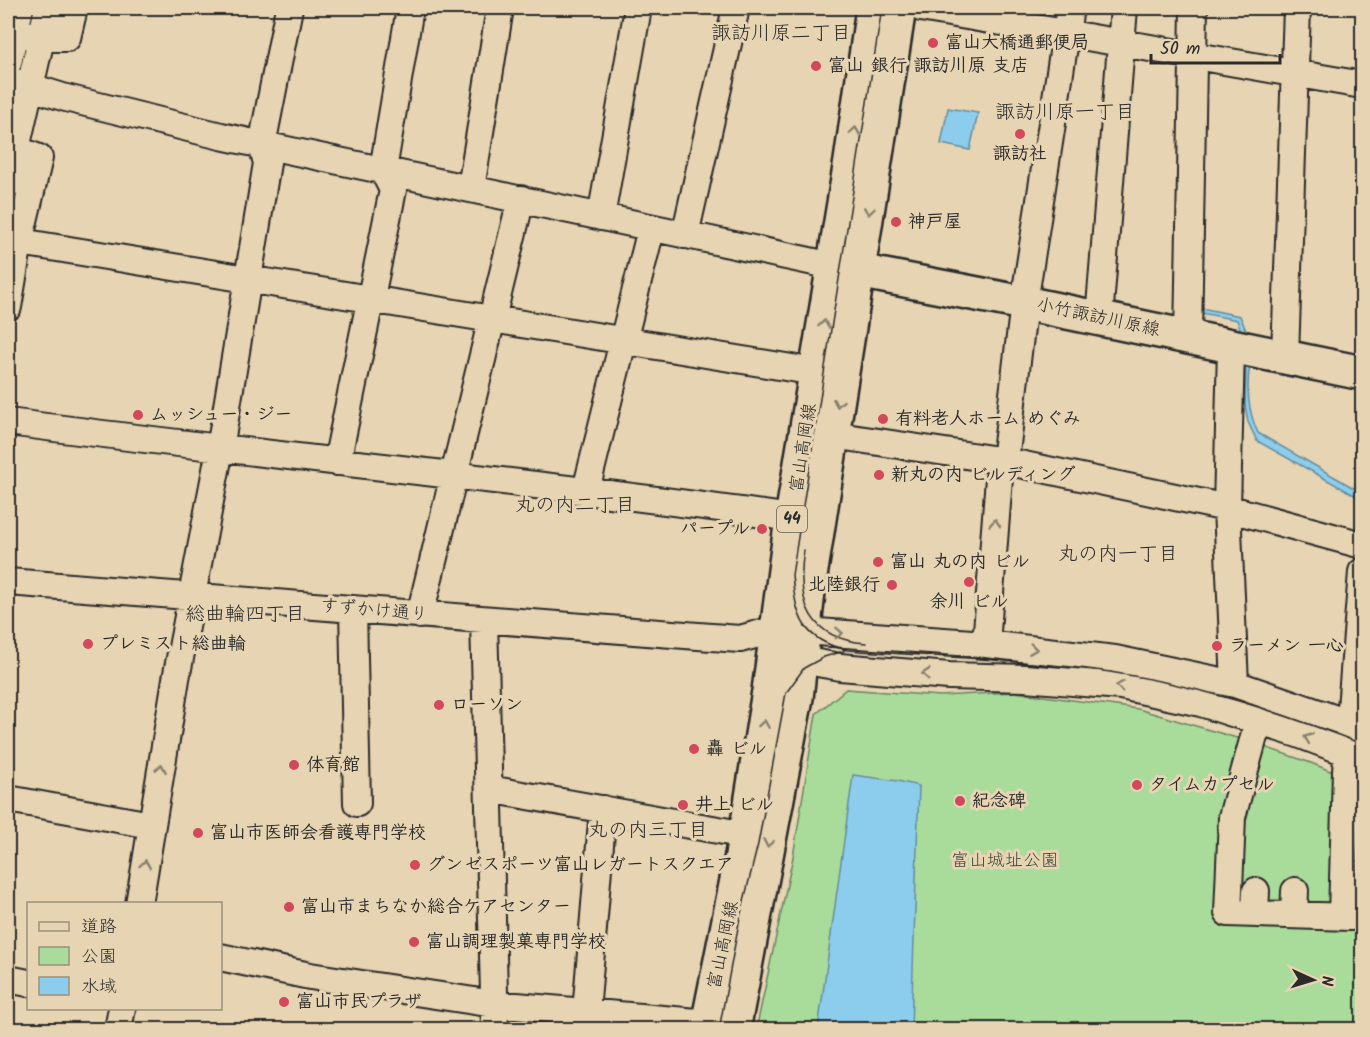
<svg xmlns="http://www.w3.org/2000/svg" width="1370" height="1037" font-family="Kalam,'Klee One',sans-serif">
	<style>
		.green { fill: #a9db9b; stroke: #6a8363; stroke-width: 1.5 }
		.water { fill: #8ccded; stroke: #658c9f; stroke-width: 1.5 }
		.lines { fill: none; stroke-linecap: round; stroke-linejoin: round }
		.minor-casing { stroke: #2b2b2b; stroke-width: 30 }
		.major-casing { stroke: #2b2b2b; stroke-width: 38 }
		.minor { stroke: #e6d4b2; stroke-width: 26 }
		.major { stroke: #e6d4b2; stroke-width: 33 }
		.tram { stroke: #2b2b2b; stroke-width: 1.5 }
		.oneway { stroke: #88806e }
		.poi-dot { fill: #d1495b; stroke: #e6d4b2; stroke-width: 2 }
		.labels { text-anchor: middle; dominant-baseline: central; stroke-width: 6; stroke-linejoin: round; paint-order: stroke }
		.shield { fill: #e6d4b2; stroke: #635e54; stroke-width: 1.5 }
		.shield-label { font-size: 16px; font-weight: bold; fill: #2b2b2b }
		.poi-label { font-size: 18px; font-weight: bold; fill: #2b2b2b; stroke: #e6d4b2; text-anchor: start }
		.street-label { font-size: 18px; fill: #2b2b2b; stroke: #e6d4b2 }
		.park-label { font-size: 18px; fill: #3e453c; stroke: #e6d4b2 }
		.neighbourhood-label { font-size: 20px; fill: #2b2b2b; stroke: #e6d4b2 }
	</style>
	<rect width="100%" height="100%" fill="#e6d4b2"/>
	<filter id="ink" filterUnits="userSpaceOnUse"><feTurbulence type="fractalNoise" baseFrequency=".0167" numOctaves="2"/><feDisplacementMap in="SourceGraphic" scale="12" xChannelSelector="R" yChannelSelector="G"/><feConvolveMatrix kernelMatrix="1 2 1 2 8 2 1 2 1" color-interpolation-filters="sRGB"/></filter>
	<g filter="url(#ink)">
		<path class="green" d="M846,689l94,7 74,-4 124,17 109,32 64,22 51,21v245l-606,1 37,-173 23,-143z"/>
		<path class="water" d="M948,108l30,5 -8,37 -29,-6z
			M1201,308l39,8 9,22 -6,-1 -6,-17 -36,-7z
			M1246,364l4,1c-4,22 -2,47 8,68l101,58 -1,6 -101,-56 -9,-19 -3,-17z
			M853,775l45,6 21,5 -8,243h-93z"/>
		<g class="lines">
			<g class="minor-casing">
				<path id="minor" d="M921,8l441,77
					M15,31l26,7h26l7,-30
					M8,63l12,-55
					M8,80l58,18 155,38 612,130
					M8,146l31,12 -20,84 -11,65
					M8,184l40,-176
					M471,188l29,-180
					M601,217l37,-209
					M685,235l51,-227
					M8,240l808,132
					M1099,319l25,-311
					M1188,338l6,-330
					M1231,347l-4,161 8,176
					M1285,356l12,-348
					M8,422c261,34 523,59 784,96
					M832,435l173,26 222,47 135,37
					M337,462l56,-272 -10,-20 27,-162
					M586,490l65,-261
					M8,582l690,54 42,3 36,-10 210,15 129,15 120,25 127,44
					M353,609l4,194
					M420,615l101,-416
					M484,620l11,410
					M986,644l13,-166 6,-17 19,-158 46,-295
					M784,657l56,10 109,9 76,2 96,8 80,17 97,31 64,24
					M1258,722l-26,95 -4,96 123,4
					M489,789l257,46
					M8,799l143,26
					M139,904l37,-225 44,-230 47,-286 -5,-18 27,-137
					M1255,914l1,-23
					M1294,915l1,-24
					M1342,916l4,-145 16,-199
					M220,957l90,19 184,28 214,19
					M8,979l20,4
					M586,1012l17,-203
					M118,1030l4,-22"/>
			</g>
			<g class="major-casing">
				<path id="major" d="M838,267l186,36 338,70
					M707,1030l39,-195 23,-144 23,-173 59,-357 22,-153
					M733,1030l63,-332 13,-115 90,-575"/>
			</g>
			<use href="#minor" class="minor"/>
			<use href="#major" class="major"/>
			<path class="tram" d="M882,8l-90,567c4,42 10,65 55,75 87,7 176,9 263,22 87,13 170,40 252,72
				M804,550c-8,51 4,89 62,93
				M719,1030l21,-113 18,-73 28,-151 18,-25 20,-11 20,-6"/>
		</g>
		<defs><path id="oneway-chevron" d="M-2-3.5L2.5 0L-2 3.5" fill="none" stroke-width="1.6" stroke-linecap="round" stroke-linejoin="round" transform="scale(1.5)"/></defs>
		<g class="oneway">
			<use href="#oneway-chevron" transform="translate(855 131) rotate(-82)"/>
			<use href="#oneway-chevron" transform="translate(869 211) rotate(98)"/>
			<use href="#oneway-chevron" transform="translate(824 324) rotate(-81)"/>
			<use href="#oneway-chevron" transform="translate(838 403) rotate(100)"/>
			<use href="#oneway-chevron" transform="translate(995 523) rotate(-86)"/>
			<use href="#oneway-chevron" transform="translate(839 633) rotate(2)"/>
			<use href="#oneway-chevron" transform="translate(1033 649) rotate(7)"/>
			<use href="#oneway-chevron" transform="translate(926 674) rotate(-176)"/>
			<use href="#oneway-chevron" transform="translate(1120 686) rotate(-172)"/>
			<use href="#oneway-chevron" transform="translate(764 724) rotate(-81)"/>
			<use href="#oneway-chevron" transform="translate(1308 738) rotate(-160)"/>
			<use href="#oneway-chevron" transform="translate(161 768) rotate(-80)"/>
			<use href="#oneway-chevron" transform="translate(768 843) rotate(101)"/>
			<use href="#oneway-chevron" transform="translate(145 864) rotate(-82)"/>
		</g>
	</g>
	<g class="poi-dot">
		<circle cx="933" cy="43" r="6"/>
		<circle cx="816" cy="66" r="6"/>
		<circle cx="1020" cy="134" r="6"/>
		<circle cx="896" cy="222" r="6"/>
		<circle cx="138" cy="415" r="6"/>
		<circle cx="883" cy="419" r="6"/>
		<circle cx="879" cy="475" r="6"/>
		<circle cx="762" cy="529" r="6"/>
		<circle cx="878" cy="562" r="6"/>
		<circle cx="969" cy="582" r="6"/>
		<circle cx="892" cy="585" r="6"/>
		<circle cx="88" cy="644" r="6"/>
		<circle cx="1217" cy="646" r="6"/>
		<circle cx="439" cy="705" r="6"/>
		<circle cx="694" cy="749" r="6"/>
		<circle cx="294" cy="765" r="6"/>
		<circle cx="1137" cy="785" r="6"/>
		<circle cx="960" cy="801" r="6"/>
		<circle cx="683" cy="805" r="6"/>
		<circle cx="198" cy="833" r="6"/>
		<circle cx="415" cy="865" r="6"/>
		<circle cx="289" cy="907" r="6"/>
		<circle cx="414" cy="942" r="6"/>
		<circle cx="284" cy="1002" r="6"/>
	</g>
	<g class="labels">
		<rect class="shield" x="777" y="506" width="30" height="26" rx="4.5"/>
		<g class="shield-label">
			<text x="792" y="519">44</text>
		</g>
		<g class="poi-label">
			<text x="945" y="43">富山大橋通郵便局</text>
			<text x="828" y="66">富山 銀行 諏訪川原 支店</text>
			<text x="1020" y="154" text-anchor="middle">諏訪社</text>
			<text x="908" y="222">神戸屋</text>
			<text x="150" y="415">ムッシュー・ジー</text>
			<text x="895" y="419">有料老人ホーム めぐみ</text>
			<text x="891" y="475">新丸の内 ビルディング</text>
			<text x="750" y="529" text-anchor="end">パープル</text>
			<text x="890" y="562">富山 丸の内 ビル</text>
			<text x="880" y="585" text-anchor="end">北陸銀行</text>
			<text x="969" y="602" text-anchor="middle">余川 ビル</text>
			<text x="100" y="644">プレミスト総曲輪</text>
			<text x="1229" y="646">ラーメン 一心</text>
			<text x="451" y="705">ローソン</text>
			<text x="706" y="749">轟 ビル</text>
			<text x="306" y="765">体育館</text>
			<text x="1149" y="785">タイムカプセル</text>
			<text x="972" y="801">紀念碑</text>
			<text x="695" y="805">井上 ビル</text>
			<text x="210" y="833">富山市医師会看護専門学校</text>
			<text x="427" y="865">グンゼスポーツ富山レガートスクエア</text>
			<text x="301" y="907">富山市まちなか総合ケアセンター</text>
			<text x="426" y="942">富山調理製菓専門学校</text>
			<text x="296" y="1002">富山市民プラザ</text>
		</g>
		<g class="street-label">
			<text transform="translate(1098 318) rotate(12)">小竹諏訪川原線</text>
			<text transform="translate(804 448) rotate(-81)">富山高岡線</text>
			<text transform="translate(374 611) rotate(5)">すずかけ通り</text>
			<text transform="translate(724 945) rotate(-78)">富山高岡線</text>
		</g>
		<g class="park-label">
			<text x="1005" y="861">富山城址公園</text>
		</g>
		<g class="neighbourhood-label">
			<text x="781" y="34">諏訪川原二丁目</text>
			<text x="1065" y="113">諏訪川原一丁目</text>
			<text x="575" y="506">丸の内二丁目</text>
			<text x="1118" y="555">丸の内一丁目</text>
			<text x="245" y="615">総曲輪四丁目</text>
			<text x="648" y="831">丸の内三丁目</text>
		</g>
	</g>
	<rect width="1370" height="1037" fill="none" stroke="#e6d4b2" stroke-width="30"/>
	<rect x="15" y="15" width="1340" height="1007" fill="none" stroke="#2b2b2b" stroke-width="2" filter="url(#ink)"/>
	<rect x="27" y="902" width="195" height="108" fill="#e6d4b2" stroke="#9b907c" stroke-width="1.5"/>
	<rect x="39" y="922" width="30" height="9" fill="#e6d4b2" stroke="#9b907c" stroke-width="1.5"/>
	<text x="81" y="932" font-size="18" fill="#2b2b2b">道路</text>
	<rect x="39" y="947" width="30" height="18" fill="#a9db9b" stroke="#9b907c" stroke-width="1.5"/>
	<text x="81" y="962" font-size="18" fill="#2b2b2b">公園</text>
	<rect x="39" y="977" width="30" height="18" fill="#8ccded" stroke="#9b907c" stroke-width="1.5"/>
	<text x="81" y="992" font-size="18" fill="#2b2b2b">水域</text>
	<g transform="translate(1313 980) rotate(94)" stroke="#e6d4b2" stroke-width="4.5" paint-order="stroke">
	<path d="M0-4.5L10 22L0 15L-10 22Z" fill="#2b2b2b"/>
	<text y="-9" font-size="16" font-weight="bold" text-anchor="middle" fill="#2b2b2b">N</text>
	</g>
	<path d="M1151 54v9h129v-9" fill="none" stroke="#2b2b2b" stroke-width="3"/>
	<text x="1160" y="54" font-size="18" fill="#2b2b2b" stroke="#e6d4b2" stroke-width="4.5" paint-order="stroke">50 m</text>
</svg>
